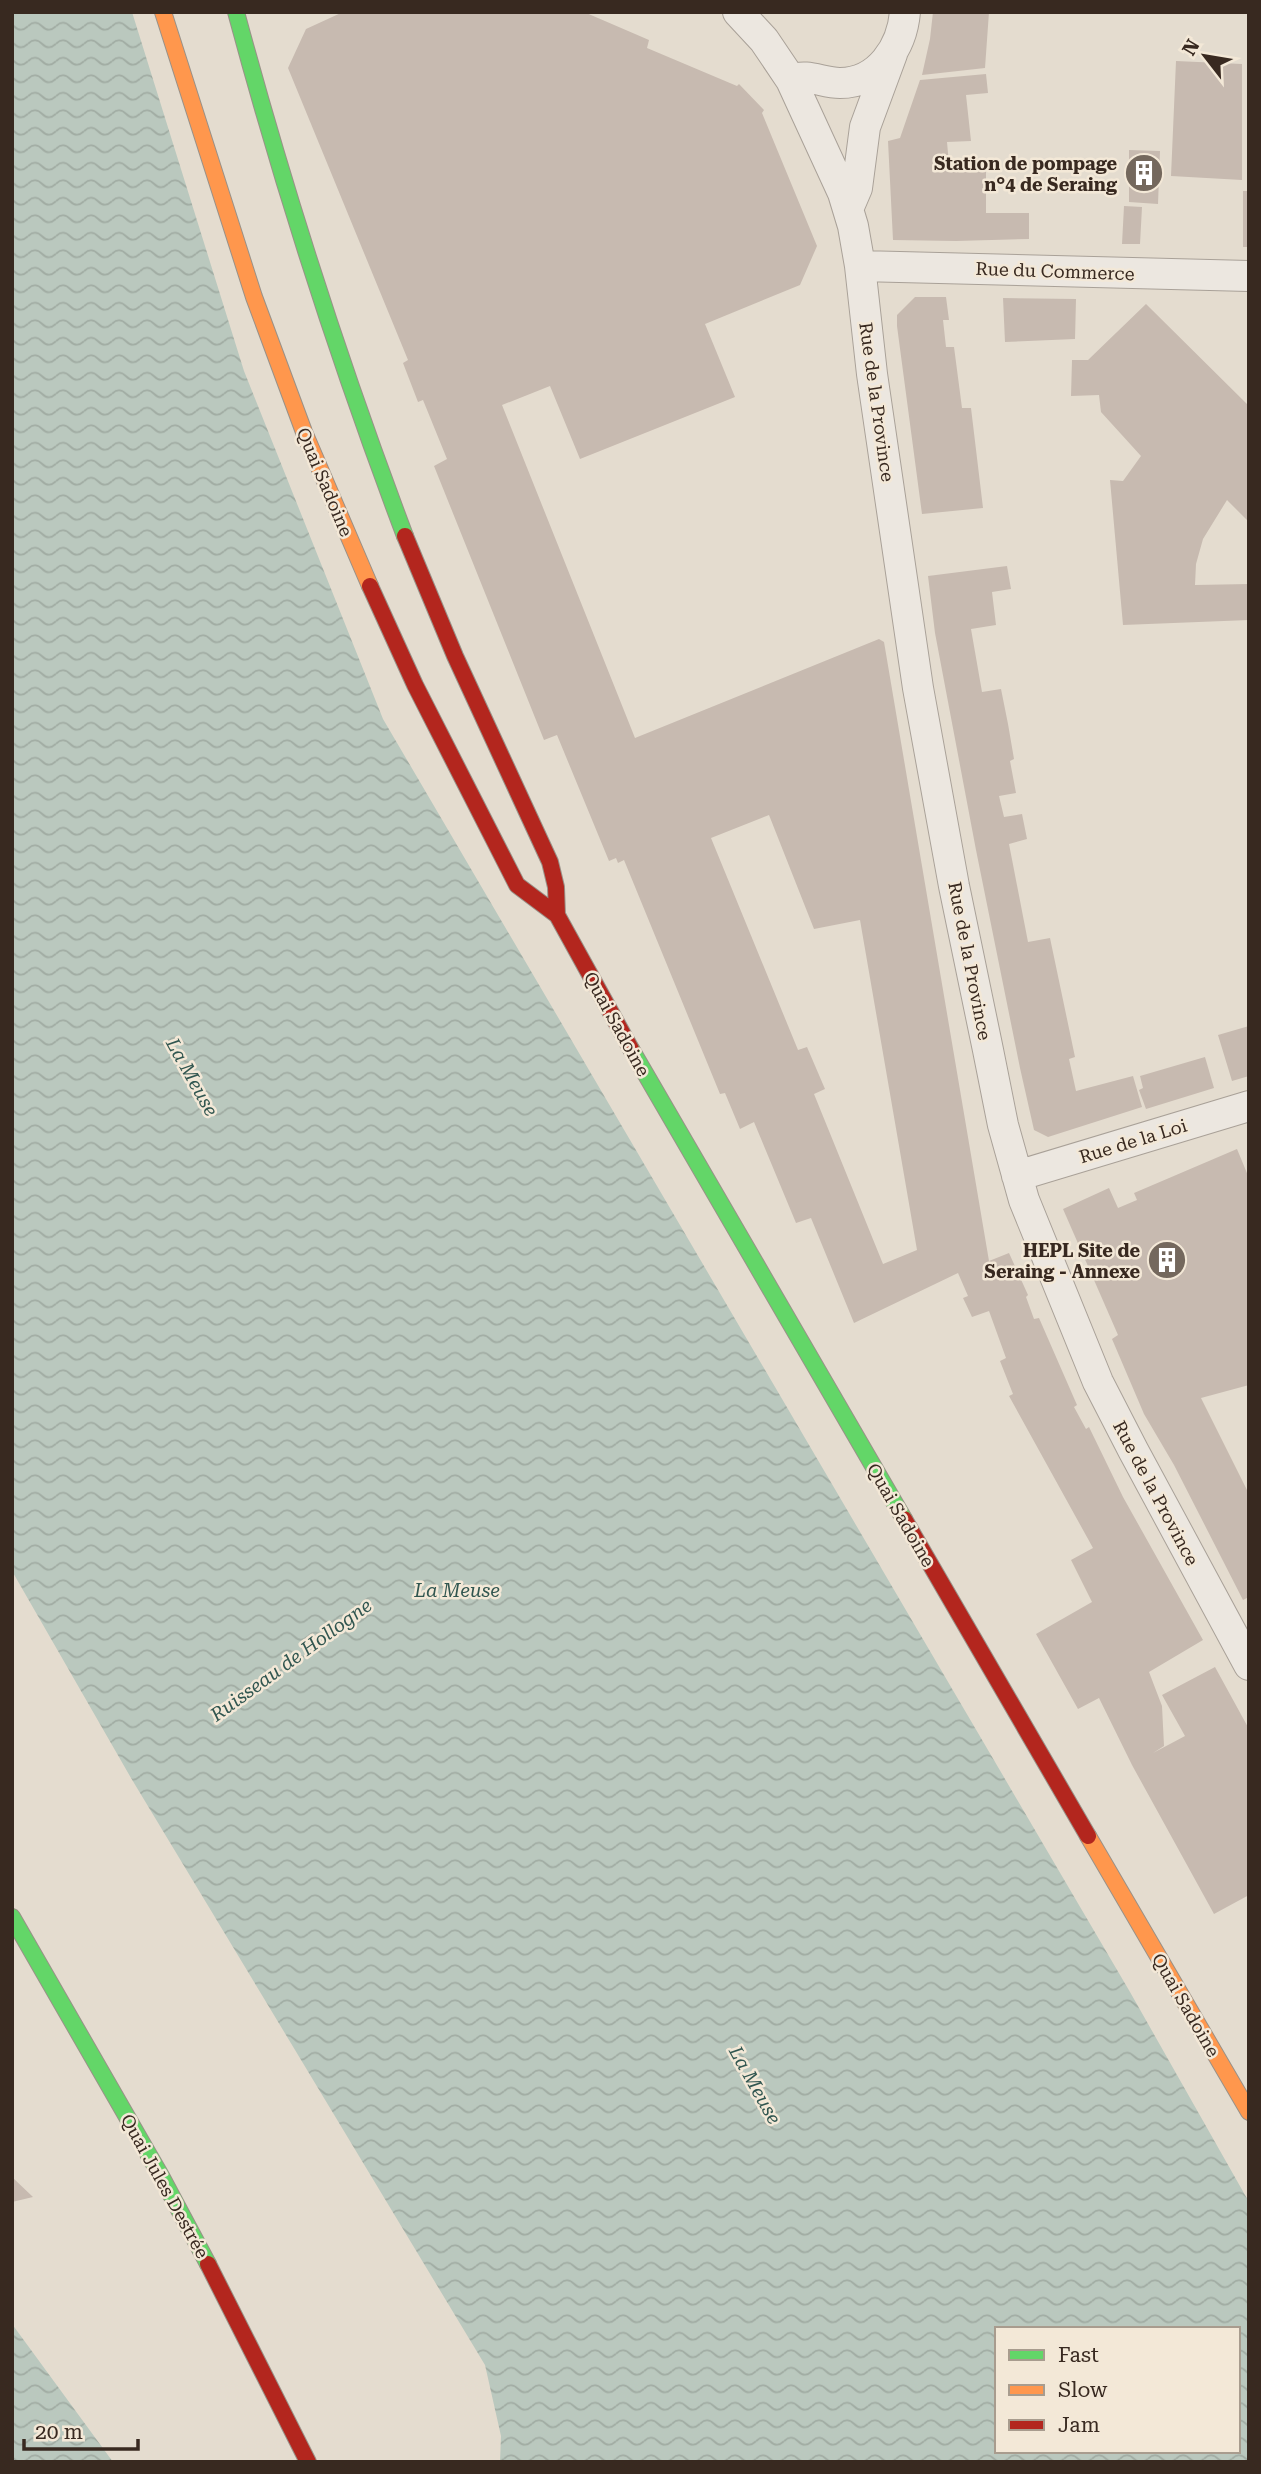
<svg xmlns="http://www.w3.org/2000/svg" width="1261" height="2474" font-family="'Roboto Serif',serif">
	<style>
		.water { fill: url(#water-waves); fill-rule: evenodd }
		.building { fill: #c7bab0; fill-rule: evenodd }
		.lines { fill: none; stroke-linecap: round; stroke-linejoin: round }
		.street-casing { stroke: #a9a198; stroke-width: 32 }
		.fast-casing { stroke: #999188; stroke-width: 18 }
		.slow-casing { stroke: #999188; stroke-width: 18 }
		.jam-casing { stroke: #999188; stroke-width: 18 }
		.street { stroke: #ece7e0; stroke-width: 30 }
		.fast { stroke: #63d668; stroke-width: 16 }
		.slow { stroke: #ff974d; stroke-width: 16 }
		.jam { stroke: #b3261e; stroke-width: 16 }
		.labels { text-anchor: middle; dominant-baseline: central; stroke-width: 5; stroke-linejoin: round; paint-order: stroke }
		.poi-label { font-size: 18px; font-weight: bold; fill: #382920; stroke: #f3e8d7; text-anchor: end }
		.street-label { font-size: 18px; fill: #382920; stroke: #f3e8d7 }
		.water-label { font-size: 19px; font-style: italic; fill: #315650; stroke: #f3e8d7 }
	</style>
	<defs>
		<pattern id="water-waves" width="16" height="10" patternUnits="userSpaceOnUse" patternTransform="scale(1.75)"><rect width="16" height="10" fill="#bac8be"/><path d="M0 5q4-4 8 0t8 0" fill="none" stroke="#a1aca3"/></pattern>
	</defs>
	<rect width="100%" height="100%" fill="#e4dccf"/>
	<path class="water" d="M12,12h120l112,359 139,348 747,1273 119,210v260h-749l1,-26 -16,-71 -354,-587 -119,-207zM997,2329h241v122h-241z
		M12,2324l101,138h-101z"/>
	<path class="building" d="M343,12h218l5,2 1,-2h17l65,28 -2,8 90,38 2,-2 25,26 -2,3 55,133 -17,39 -95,39 30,73 -155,62 -30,-73 -48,19 133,333 244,-99 5,3 105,619 20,-8 19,42 -2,2 8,22 5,-1 38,87 -3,2 12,22 3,-2 34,70 80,143 -54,32 13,34 2,40 -11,7 32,-17 -23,-41 53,-28 34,62v166l-35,19 -82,-149 -33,-67 -21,11 -42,-75 56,-32 -21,-42 22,-12 -84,-152 4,-2 -13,-33 6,-3 -17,-47 -17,6 -9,-19 5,-2 -10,-23 -104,50 -43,-105 -15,5 -42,-101 -14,7 -15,-36 -5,1 -96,-234 -6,3 -2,-5 -7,3 -52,-126 -13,5 -110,-274 13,-7 -24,-59 -5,2 -15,-39 5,-3 -120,-292 18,-39zM769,815l45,114 46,-9 57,330 -34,14 -69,-170 11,-5 -18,-42 -9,3 -87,-212z
		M933,12h56l-4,56 -63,7 8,-36z
		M1176,61l66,3v116l-71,-4z
		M986,74l2,19 -22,2 5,46 -24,1 2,22 -15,2 52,-3v50h43v26l-73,2 -63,-1 -5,-99 12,-3 20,-58z
		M1129,150l31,1 -2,53 -29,-2z
		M1243,191h6v56h-6z
		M1124,206l18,1 -2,37h-18z
		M915,297h31l3,23h-6l3,27h8l8,61h9l12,100 -61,6 -25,-188v-11z
		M1003,298l73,1 -1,40 -70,3z
		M1146,304l103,102v116l-22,-22 -24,39 -7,25 -1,21 54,-1v36l-126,5 -13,-145 13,1 18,-25 -40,-44 -2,-17 -28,1 1,-36h16z
		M1007,566l4,23 -19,3 4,33 -25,4 11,63 19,-3 7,35 6,35 -4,2 6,32 -17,3 5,21 18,-3 5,25 -18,5 19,98 22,-4 25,119 -6,2 7,32 57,-15 9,31 -94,30 -14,-7 -14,-62 -44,-218 -41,-217 -7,-57z
		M1249,1026v50l-17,5 -14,-46z
		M1205,1057l9,31 -68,21 -7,-19 4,-2 -3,-12z
		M1237,1149l12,29v207l-48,13 48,96v103l-6,3 -69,-135 -30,-51 -32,-75 6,-4 -55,-126 46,-21 9,20 19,-8 -3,-7z
		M12,2177l21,20 -21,5z"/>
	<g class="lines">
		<g class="street-casing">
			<path id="street" d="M738,12l26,28 27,40 52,113 10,33 7,40 12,108 46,314 36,198 34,164 15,75 21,75 74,182 35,68 116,215
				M791,80c17,-7 31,3 49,3 39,0 62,-36 65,-71
				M848,209l9,-21 8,-61 27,-73
				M860,266l389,10
				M1017,1176l232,-70"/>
		</g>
		<g class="fast-casing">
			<path id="fast" d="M236,12c48,178 104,352 169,524
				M631,1049l273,470
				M12,1917l149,259 47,88"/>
		</g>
		<g class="slow-casing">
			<path id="slow" d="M163,12l91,285 50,135 66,154
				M1088,1836l161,276"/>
		</g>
		<g class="jam-casing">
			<path id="jam" d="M405,536l50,120 95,206 6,25 1,28 74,134
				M370,586l45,99 102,200 40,30
				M904,1519l184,317
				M208,2264l100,198"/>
		</g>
		<use href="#street" class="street"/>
		<use href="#fast" class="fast"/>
		<use href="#slow" class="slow"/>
		<use href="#jam" class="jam"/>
	</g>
	<defs>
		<g id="building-disc" transform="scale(2.0125)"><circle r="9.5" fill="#74685d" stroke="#f3e8d7"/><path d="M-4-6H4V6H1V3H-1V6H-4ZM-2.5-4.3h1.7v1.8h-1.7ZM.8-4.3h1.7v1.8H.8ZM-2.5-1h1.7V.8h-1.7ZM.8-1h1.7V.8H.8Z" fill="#fff"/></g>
	</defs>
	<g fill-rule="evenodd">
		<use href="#building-disc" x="1144" y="173"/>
		<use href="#building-disc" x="1167" y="1260"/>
	</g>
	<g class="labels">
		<g class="poi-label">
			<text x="1117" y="163">Station de pompage<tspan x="1117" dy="21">n°4 de Seraing</tspan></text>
			<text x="1140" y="1250">HEPL Site de<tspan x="1140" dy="21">Seraing - Annexe</tspan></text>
		</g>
		<g class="street-label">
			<text transform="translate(1055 271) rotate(2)">Rue du Commerce</text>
			<text transform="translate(877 402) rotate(82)">Rue de la Province</text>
			<text transform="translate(325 482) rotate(67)">Quai Sadoine</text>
			<text transform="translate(970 961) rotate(79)">Rue de la Province</text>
			<text transform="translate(617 1024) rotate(61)">Quai Sadoine</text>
			<text transform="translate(1133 1141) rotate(-17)">Rue de la Loi</text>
			<text transform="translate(1156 1493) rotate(62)">Rue de la Province</text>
			<text transform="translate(901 1515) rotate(60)">Quai Sadoine</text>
			<text transform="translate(1186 2005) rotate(60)">Quai Sadoine</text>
			<text transform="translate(165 2186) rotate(61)">Quai Jules Destrée</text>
		</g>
		<g class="water-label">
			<text transform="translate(192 1077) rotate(61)">La Meuse</text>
			<text x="457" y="1590">La Meuse</text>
			<text transform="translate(291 1660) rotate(-36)">Ruisseau de Hollogne</text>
			<text transform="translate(755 2085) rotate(61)">La Meuse</text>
		</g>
	</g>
	<rect width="1261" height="2474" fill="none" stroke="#382920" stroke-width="28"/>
	<rect x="995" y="2327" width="245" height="126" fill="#f3e8d7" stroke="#a89c8e" stroke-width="2"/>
	<rect x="1009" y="2350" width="35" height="10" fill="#63d668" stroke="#a89c8e" stroke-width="2"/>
	<text x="1058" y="2362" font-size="21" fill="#382920">Fast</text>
	<rect x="1009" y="2385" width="35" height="10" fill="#ff974d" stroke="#a89c8e" stroke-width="2"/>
	<text x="1058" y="2397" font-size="21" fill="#382920">Slow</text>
	<rect x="1009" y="2420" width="35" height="10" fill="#b3261e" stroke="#a89c8e" stroke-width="2"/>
	<text x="1058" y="2432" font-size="21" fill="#382920">Jam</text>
	<g transform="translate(1205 56) rotate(301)" stroke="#f3e8d7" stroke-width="5" paint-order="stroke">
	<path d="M0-5L12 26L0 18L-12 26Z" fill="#382920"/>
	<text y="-10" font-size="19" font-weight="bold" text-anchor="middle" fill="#382920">N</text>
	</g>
	<path d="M24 2439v10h114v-10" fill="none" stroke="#382920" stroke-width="3.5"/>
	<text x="35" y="2439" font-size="21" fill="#382920" stroke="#f3e8d7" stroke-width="5" paint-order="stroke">20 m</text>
</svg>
